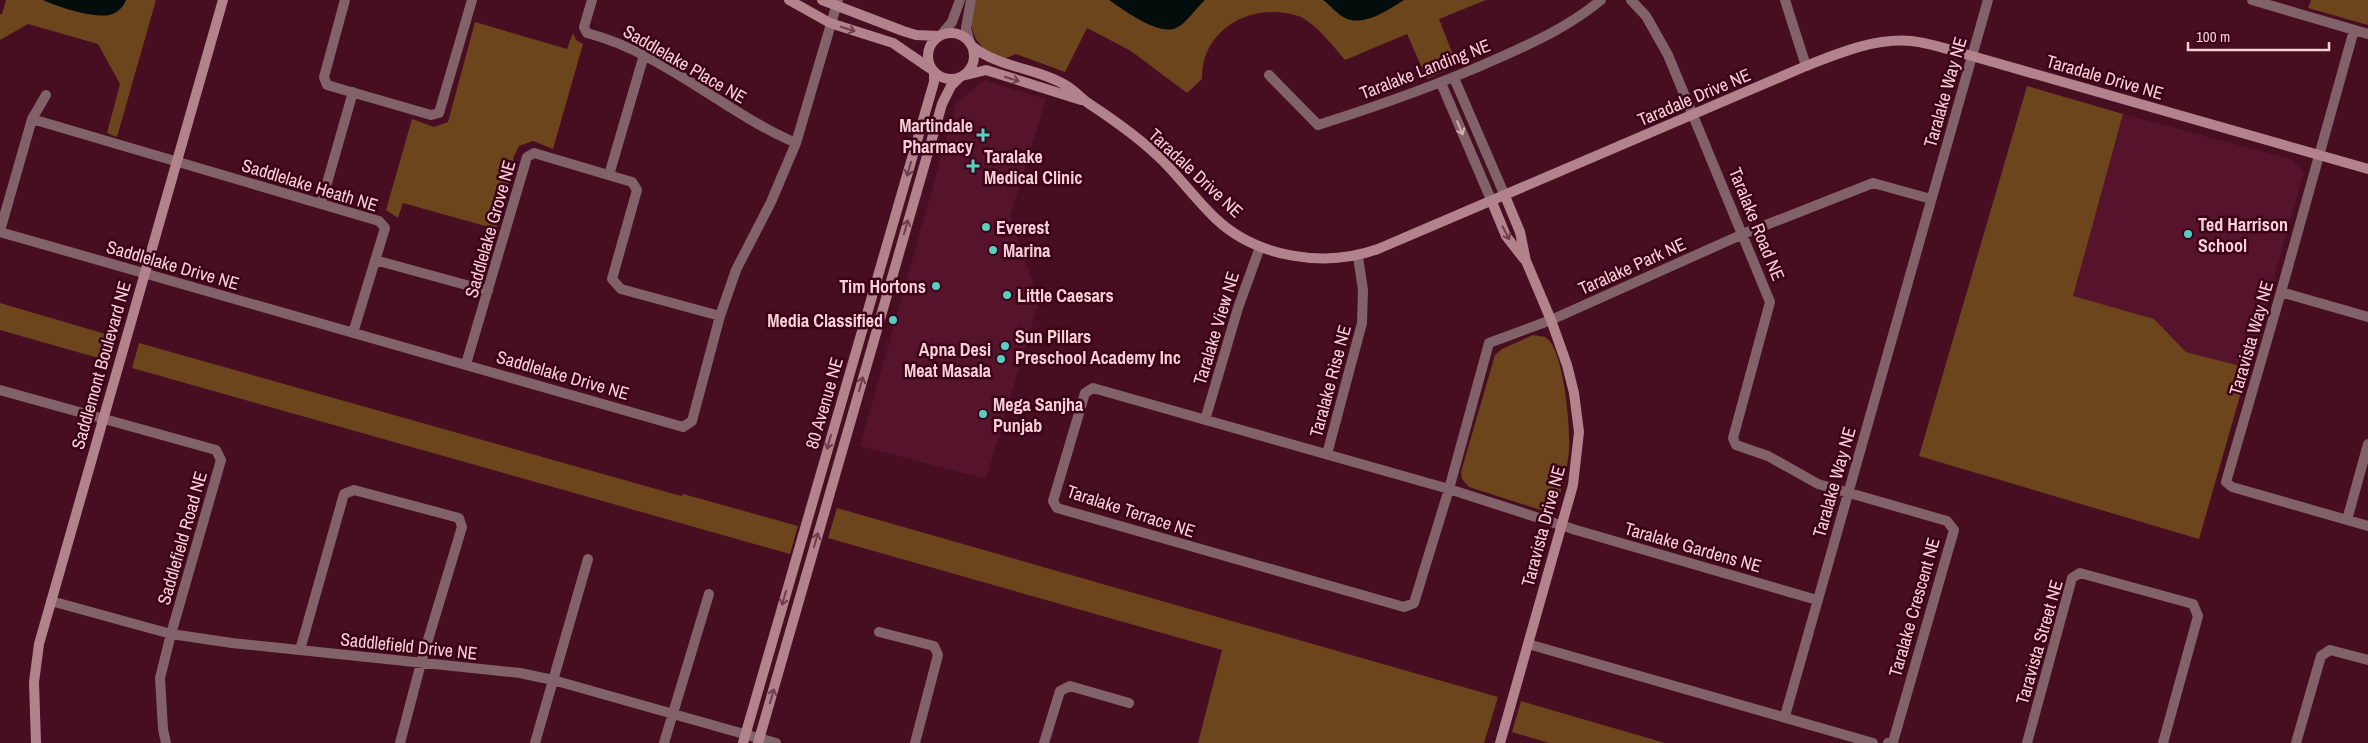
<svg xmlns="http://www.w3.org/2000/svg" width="2368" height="743" font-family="'Archivo Narrow',sans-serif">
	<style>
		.built { fill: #55142b }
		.green { fill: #6c451c }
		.water { fill: #030e0c }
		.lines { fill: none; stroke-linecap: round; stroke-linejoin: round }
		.street { stroke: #806268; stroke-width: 10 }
		.secondary { stroke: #b2838d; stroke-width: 10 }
		.oneway { stroke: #713c4d }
		.oneway2 { stroke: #d3aeb6 }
		.poi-dot { fill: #58cec0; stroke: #3b0218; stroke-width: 2 }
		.labels { text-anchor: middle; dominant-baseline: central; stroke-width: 5; stroke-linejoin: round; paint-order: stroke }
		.street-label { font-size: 18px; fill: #f6cfd7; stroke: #3b0218 }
		.poi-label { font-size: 18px; font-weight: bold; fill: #f6cfd7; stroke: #3b0218; text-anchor: start }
	</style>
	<rect width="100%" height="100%" fill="#470d21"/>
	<path class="built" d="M984,80l62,19 -36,118 29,84 -53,178 -126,-33 96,-342z
		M2123,114l168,45 13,13 -56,196 -62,-16 -32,-33 -82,-23z"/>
	<path class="green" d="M6,0h150l-39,137 -10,-4 13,-49 -22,-40 -70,-20 -28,16v-26h2z
		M976,0h510l-47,19 18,46 -30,14 -20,-45 -62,26c-13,-15 -26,-33 -44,-43 -47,-17 -100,11 -99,62l-15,14 -56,-42 -44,-23 -22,44 -49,-18 -10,4 -8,-2 -14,-7 -8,-10 -5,-13z
		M2311,0h57v25l-60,-17z
		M475,22l92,27 6,-16 3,7 7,4 -30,105 -20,-8 -14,5 -6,12 1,5 -18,66 -93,-26 -5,15 -12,-8 26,-91 22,8 14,-5z
		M2027,86l96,28 -50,182 81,23 32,33 62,16 -49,171 -280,-83z
		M0,303l109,32 -7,24 -102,-29z
		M1533,335c4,1 9,1 12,2 19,9 26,94 24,114 -2,19 -7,37 -13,56l-12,4 -75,-24 -7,-8 -1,-7 34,-117 7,-6z
		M139,343l542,153 2,-2 115,32 -8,28 -658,-186z
		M837,508l661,189 -14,46h-286l24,-93 -394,-112z
		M1521,701l144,42h-116l-37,-11z"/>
	<path class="water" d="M43,0h83c-2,7 -10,14 -17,15 -17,3 -51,-8 -66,-15z
		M1109,0h96c-9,8 -18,23 -29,28 -18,8 -52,-18 -67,-28z
		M1323,0h81c-16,10 -40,27 -59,18 -8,-4 -15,-13 -22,-18z"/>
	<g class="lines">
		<path class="street" d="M345,0l-21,77 3,8 104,30 8,-2 33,-113
			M592,0l-8,27 3,6c77,20 137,79 209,110
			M1631,0l15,16 22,39 102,247 -37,136 3,7 32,11 50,28 129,37 7,9 -61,212 -5,1
			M1785,0l21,66
			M2252,0l116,34
			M2354,30l-73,262 -55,190 6,5 136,39
			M942,34l10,-12 8,-22
			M970,43l-4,-15 5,-28
			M1269,75l49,50c63,-20 123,-41 183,-68 36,-16 70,-32 100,-57
			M1454,78l51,118
			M1441,83l51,119
			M32,119l347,102 6,7 -32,105
			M609,175l35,-120
			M321,204l32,-112
			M0,231l32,-112 14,-24
			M0,232l683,195 9,-6 28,-105 16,-46 35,-68 25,-59 42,-143
			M375,260l113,31
			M2281,292l87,25
			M466,364l61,-207 7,-4 98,29 5,8 -25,89 9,10 99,27
			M0,390l216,60 5,10 -50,174 -11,44 3,51 3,14
			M1205,420l33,-112 22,-61
			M1327,454l35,-131 1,-33 -5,-33
			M2347,520l21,-76
			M1817,600l-241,-70 -127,-41 -356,-101 -8,5 -32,108 4,7 347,99 10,-4 35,-114 40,-146 62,-23 192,-86 130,-51 58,16
			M51,601l120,33 61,9 288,30 33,7 223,63
			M879,632l55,14 4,9 -23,88
			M1528,644l345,99
			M300,650l44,-156 10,-4 105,28 3,9 -41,136 -21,80
			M1785,716l203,-716
			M535,743l53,-184
			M664,743l45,-149
			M1044,743l16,-52 10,-5 59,17
			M2027,743l45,-165 8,-5 113,31 5,12 -35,127
			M2296,743l25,-87 9,-6 38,10"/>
		<path class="secondary" d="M789,0l41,23 63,20 38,26
			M822,0l81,31 13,4 23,1
			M928 56a23 23 0 1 1 46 0a23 23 0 1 1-46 0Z
			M973,47c27,21 65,21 94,39 8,5 14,12 21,17 26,17 53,36 75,58 18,18 33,39 52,57 42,40 110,50 163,31l428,-183c33,-13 68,-28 105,-25 21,2 41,10 61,15l396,113
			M966,75l20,-5 95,30
			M1492,202l14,34 18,23
			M36,743l-2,-61 5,-38 184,-644
			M743,743l191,-661v-10
			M758,743l184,-639 9,-18 8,-8
			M1500,743l73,-258 6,-53 -5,-39 -7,-28 -16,-45 -25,-59 -6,-29 -15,-36"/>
	</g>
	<defs><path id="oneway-shaft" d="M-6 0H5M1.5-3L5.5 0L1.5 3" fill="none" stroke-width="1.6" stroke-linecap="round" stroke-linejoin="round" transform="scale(1.25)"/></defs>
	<g class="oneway">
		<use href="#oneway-shaft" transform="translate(848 29) rotate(18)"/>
		<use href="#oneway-shaft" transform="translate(1012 79) rotate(18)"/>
		<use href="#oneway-shaft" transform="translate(909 169) rotate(106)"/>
		<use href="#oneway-shaft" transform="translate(906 227) rotate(-74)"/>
		<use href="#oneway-shaft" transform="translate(1506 233) rotate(62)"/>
		<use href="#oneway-shaft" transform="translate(861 384) rotate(-74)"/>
		<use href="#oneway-shaft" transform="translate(829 442) rotate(106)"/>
		<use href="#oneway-shaft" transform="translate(816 540) rotate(-74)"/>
		<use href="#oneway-shaft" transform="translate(784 598) rotate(106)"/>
		<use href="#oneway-shaft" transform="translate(772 696) rotate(-74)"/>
	</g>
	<use class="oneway2" href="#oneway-shaft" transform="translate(1460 128) rotate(67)"/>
	<g class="poi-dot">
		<path d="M980.5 127.5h5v5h5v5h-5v5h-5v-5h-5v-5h5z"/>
		<path d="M970.5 158.5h5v5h5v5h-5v5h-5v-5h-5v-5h5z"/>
		<circle cx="986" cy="227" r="5"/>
		<circle cx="2188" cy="234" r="5"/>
		<circle cx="993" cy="250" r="5"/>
		<circle cx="936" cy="286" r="5"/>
		<circle cx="1007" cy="295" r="5"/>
		<circle cx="893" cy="320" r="5"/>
		<circle cx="1005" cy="346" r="5"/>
		<circle cx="1001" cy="359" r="5"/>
		<circle cx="983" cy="414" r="5"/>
	</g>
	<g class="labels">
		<g class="street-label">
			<text transform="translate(685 64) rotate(30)">Saddlelake Place NE</text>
			<text transform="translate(1425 69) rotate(-21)">Taralake Landing NE</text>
			<text transform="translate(2105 77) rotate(16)">Taradale Drive NE</text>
			<text transform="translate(1945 92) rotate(-74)">Taralake Way NE</text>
			<text transform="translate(1694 97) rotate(-23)">Taradale Drive NE</text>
			<text transform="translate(1196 173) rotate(43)">Taradale Drive NE</text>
			<text transform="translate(310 185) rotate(17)">Saddlelake Heath NE</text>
			<text transform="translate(1757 224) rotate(68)">Taralake Road NE</text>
			<text transform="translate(490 229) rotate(-74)">Saddlelake Grove NE</text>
			<text transform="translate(173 265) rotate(16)">Saddlelake Drive NE</text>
			<text transform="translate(1632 266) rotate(-24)">Taralake Park NE</text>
			<text transform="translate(1216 328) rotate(-73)">Taralake View NE</text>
			<text transform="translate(2251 338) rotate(-74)">Taravista Way NE</text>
			<text transform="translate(101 365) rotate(-74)">Saddlemont Boulevard NE</text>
			<text transform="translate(563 375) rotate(16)">Saddlelake Drive NE</text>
			<text transform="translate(1330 381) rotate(-75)">Taralake Rise NE</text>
			<text transform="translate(824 403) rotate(-74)">80 Avenue NE</text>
			<text transform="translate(1834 482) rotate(-74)">Taralake Way NE</text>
			<text transform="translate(1131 511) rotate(18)">Taralake Terrace NE</text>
			<text transform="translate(1543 526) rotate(-75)">Taravista Drive NE</text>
			<text transform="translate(182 538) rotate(-74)">Saddlefield Road NE</text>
			<text transform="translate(1693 547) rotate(16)">Taralake Gardens NE</text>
			<text transform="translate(1914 607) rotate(-74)">Taralake Crescent NE</text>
			<text transform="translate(2039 642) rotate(-74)">Taravista Street NE</text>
			<text transform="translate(409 646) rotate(6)">Saddlefield Drive NE</text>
		</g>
		<g class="poi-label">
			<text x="973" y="125" text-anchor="end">Martindale<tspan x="973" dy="21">Pharmacy</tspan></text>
			<text x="984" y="156">Taralake<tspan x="984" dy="21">Medical Clinic</tspan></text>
			<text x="2198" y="224">Ted Harrison<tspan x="2198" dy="21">School</tspan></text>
			<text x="996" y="227">Everest</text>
			<text x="1003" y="250">Marina</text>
			<text x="926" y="286" text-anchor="end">Tim Hortons</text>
			<text x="1017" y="295">Little Caesars</text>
			<text x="883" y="320" text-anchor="end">Media Classified</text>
			<text x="1015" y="336">Sun Pillars<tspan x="1015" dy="21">Preschool Academy Inc</tspan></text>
			<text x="991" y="349" text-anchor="end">Apna Desi<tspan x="991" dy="21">Meat Masala</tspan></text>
			<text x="993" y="404">Mega Sanjha<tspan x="993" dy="21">Punjab</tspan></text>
		</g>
	</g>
	<path d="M2188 42v8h141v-8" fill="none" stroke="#f6cfd7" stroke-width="2.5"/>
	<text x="2196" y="42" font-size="15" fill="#f6cfd7" stroke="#3b0218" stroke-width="4" paint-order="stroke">100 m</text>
</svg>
